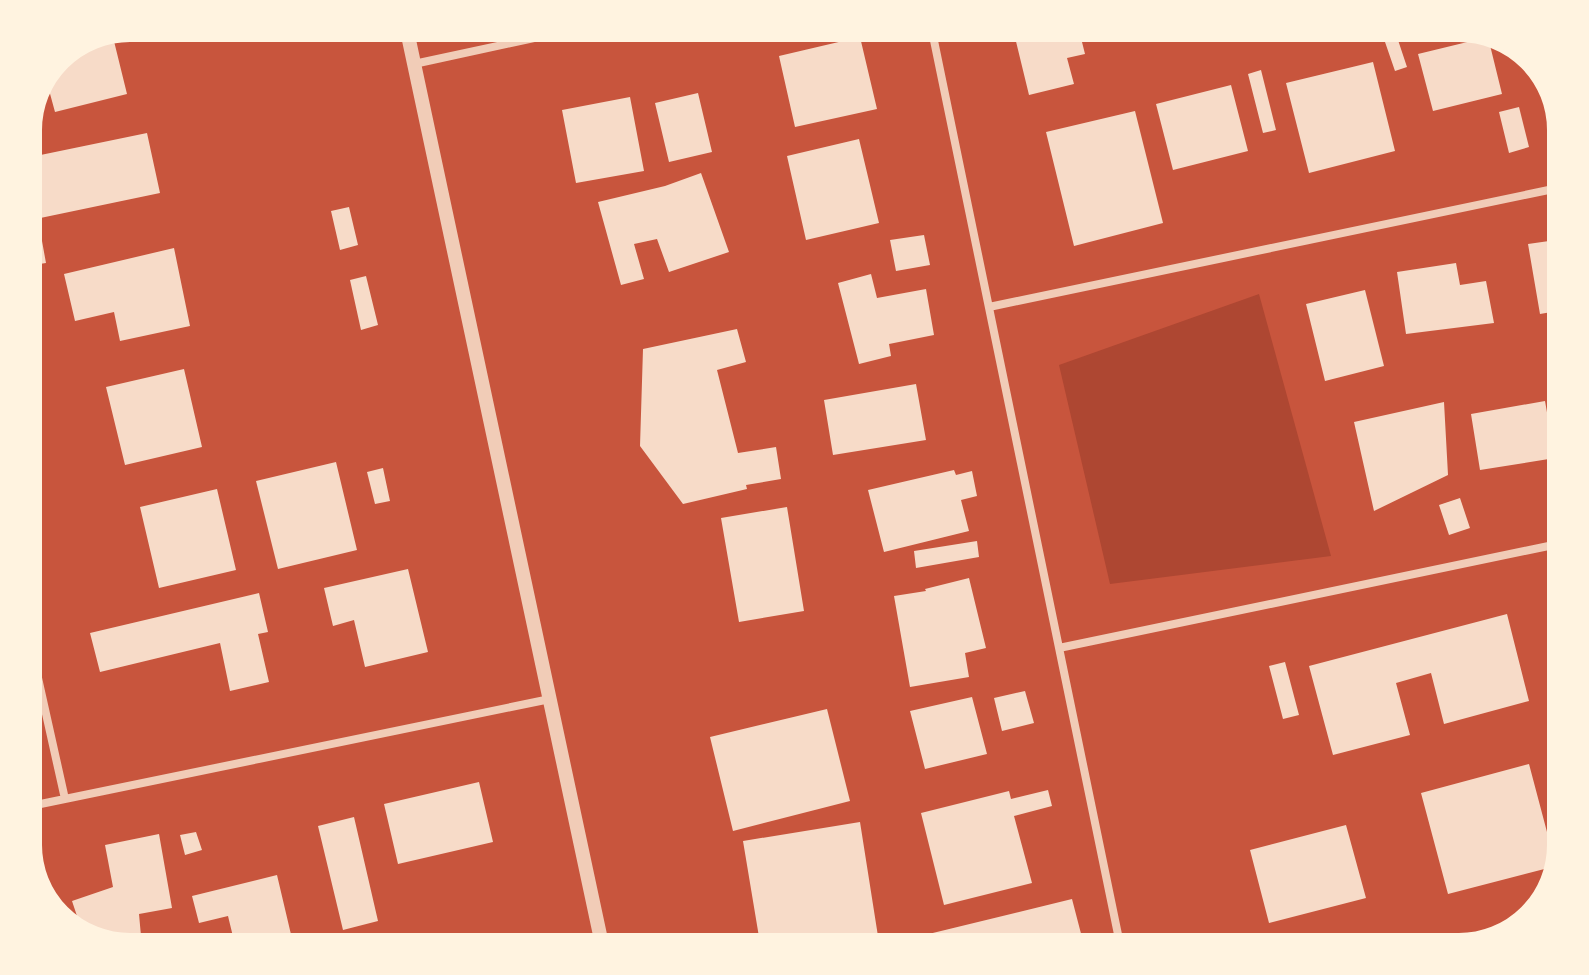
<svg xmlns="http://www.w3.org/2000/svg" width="1589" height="975" font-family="'Noto Sans',sans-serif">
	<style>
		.green { fill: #ae4732 }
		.building { fill: #f7dbc8 }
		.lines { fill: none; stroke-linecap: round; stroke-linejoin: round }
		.minor { stroke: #f1ccb7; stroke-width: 8 }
		.tertiary { stroke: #f1ccb7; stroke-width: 14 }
		.rim { fill: none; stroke: #fff3e0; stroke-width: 4 }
	</style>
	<rect width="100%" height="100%" fill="#c8553d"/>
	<path class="green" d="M1259,294l72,262 -221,28 -51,-219z"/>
	<path class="building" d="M1026,26h52l7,28 -18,4 7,26 -45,11 -16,-66z
		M1131,26h40v1l-38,9z
		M112,33l15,61 -72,18 -9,-33 11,-23z
		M860,37l17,72 -82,18 -16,-71z
		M1397,37l10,30 -12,4 -10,-29z
		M1488,37l14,57 -69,17 -15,-57z
		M1373,62l22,89 -86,22 -23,-90z
		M1538,67l11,10 8,28 -9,2z
		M1261,70l15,60 -13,3 -15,-59z
		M1231,85l17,66 -75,19 -17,-66z
		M698,93l14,59 -43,10 -14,-59z
		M630,97l14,74 -68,12 -14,-73z
		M1519,107l10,40 -20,6 -10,-41z
		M1135,111l28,112 -89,23 -28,-114z
		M147,133l13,60 -134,28v-63z
		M859,139l20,84 -73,17 -19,-84z
		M701,173l28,79 -60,20 -12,-33 -23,5 10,35 -23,6 -23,-83 67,-16z
		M349,207l9,38 -18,5 -9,-39z
		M924,235l6,30 -34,6 -6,-31z
		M1563,239v71l-23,4 -12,-70z
		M42,241l4,22 -20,3v-22z
		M174,248l16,78 -70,15 -6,-29 -39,9 -11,-47z
		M1456,263l4,22 26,-4 8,42 -88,11 -9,-62z
		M871,274l6,24 49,-9 8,46 -45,9 2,12 -32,8 -21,-81z
		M366,276l12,49 -17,5 -11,-50z
		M1365,290l19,76 -59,15 -19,-77z
		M737,329l9,33 -29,8 21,83 38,-6 5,32 -35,6 1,4 -64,15 -43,-58 3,-97z
		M184,369l18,78 -77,18 -19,-78z
		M916,384l10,56 -93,15 -9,-55z
		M1545,401l10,57 -75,12 -9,-56z
		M1444,402l4,73 -74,36 -20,-89z
		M336,462l21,88 -79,19 -22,-88z
		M383,468l7,33 -15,3 -8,-32z
		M954,470l2,5 16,-4 5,25 -16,4 8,31 -85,21 -16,-62z
		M217,489l19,81 -77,18 -19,-81z
		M1460,498l10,30 -21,7 -10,-30z
		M787,507l17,104 -65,11 -18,-104z
		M977,541l2,16 -63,11 -2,-17z
		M408,569l20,83 -63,15 -11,-47 -21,6 -9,-38z
		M969,578l17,70 -21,5 4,24 -59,10 -16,-91 32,-5 -1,-2z
		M259,593l9,39 -10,2 11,48 -39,9 -10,-48 -120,29 -10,-39z
		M1507,614l22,87 -85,23 -13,-51 -35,10 14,52 -77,20 -24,-89z
		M1285,662l14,53 -16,4 -14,-53z
		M1025,691l9,32 -32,8 -8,-33z
		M972,697l15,57 -62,15 -15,-58z
		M827,709l23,92 -117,30 -23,-94z
		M1529,764l27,102 -108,28 -27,-101z
		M479,782l14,60 -95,22 -14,-60z
		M1048,790l4,16 -38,10 18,67 -88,22 -23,-92 88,-22 2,8z
		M354,817l24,104 -35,9 -25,-104z
		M860,822l20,127h-119l-18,-108z
		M1346,825l20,73 -97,25 -19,-73z
		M196,832l6,18 -17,5 -5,-20z
		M159,834l13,74 -33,6 2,22 -49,3 -8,-2 -12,-36 41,-14 -8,-42z
		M277,875l16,68 -23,6h-34l-8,-33 -29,7 -7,-27z
		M1072,899l13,50h-179l-2,-9z"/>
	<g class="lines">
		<path class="minor" d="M931,26l190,923
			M414,64l176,-38
			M989,307l574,-120
			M26,624l39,175
			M1059,648l504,-105
			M26,807l524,-108"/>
		<path class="tertiary" d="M406,26l197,923"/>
	</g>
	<path d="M0 0H1589V975H0ZM130 40H1459A90 90 0 0 1 1549 130V845A90 90 0 0 1 1459 935H130A90 90 0 0 1 40 845V130A90 90 0 0 1 130 40Z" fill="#fff3e0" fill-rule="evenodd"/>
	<path class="rim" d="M130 40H1459A90 90 0 0 1 1549 130V845A90 90 0 0 1 1459 935H130A90 90 0 0 1 40 845V130A90 90 0 0 1 130 40Z"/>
</svg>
